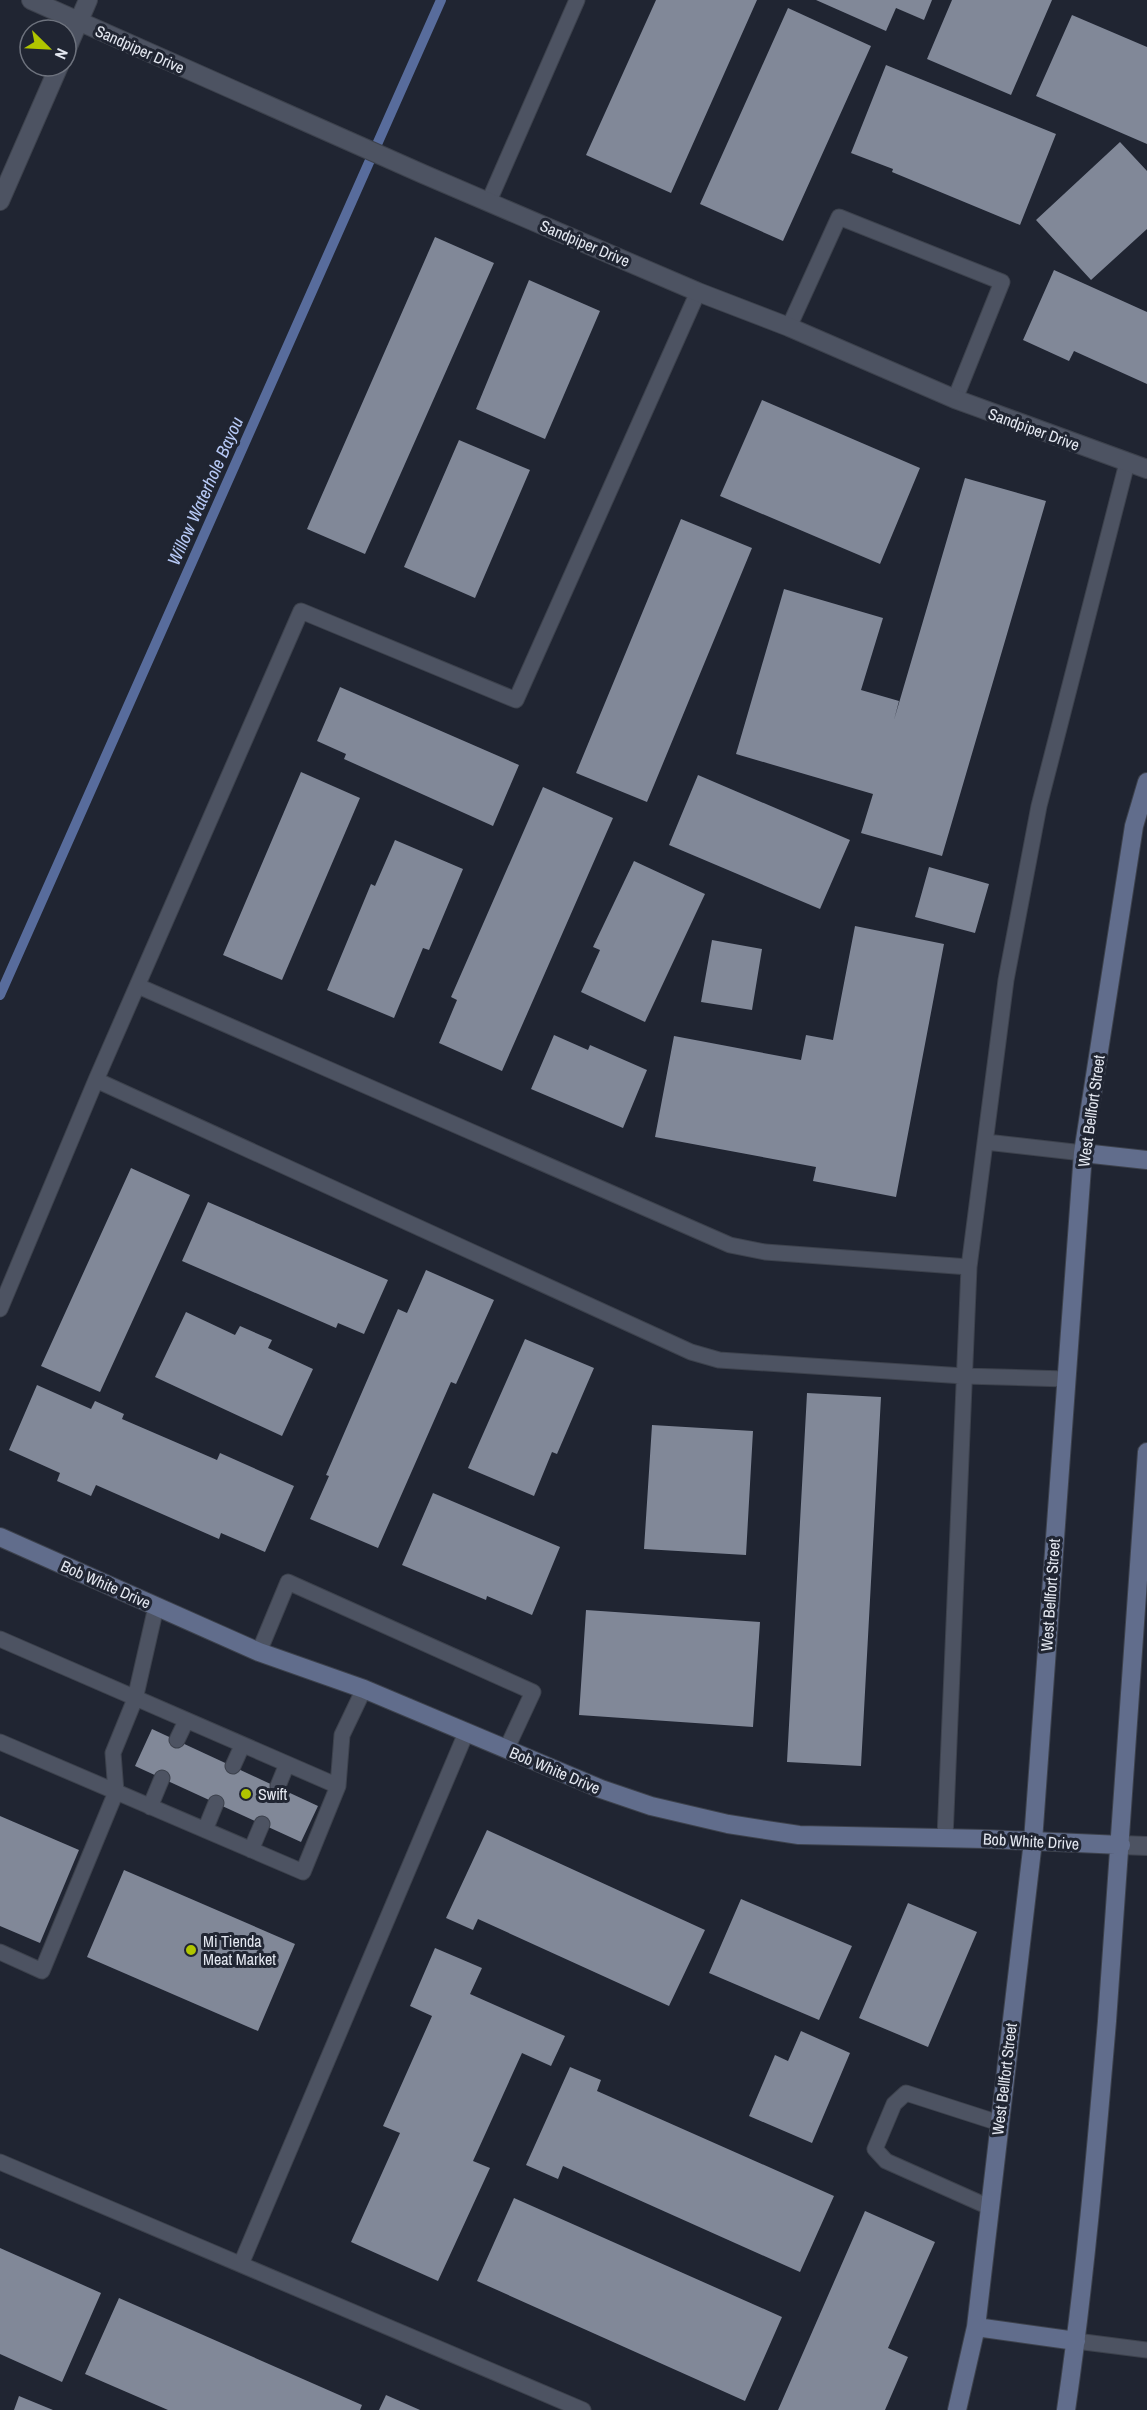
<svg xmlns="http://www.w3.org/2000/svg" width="1147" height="2410" font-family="'Archivo Narrow',sans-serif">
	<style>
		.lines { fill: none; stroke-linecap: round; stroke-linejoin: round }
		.stream { stroke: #586c9c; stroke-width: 10 }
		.building { fill: #818898 }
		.lane-casing { stroke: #3d424d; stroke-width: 17 }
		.street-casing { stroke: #3d424d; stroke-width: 20 }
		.secondary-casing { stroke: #3d424d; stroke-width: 20 }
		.lane { stroke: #4d5362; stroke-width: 15 }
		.street { stroke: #4d5362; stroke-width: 18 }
		.secondary { stroke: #616d8c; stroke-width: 18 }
		.poi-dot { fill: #b0c500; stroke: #202532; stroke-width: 2 }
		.labels { text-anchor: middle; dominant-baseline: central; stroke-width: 6; stroke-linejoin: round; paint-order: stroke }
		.street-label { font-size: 16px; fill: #e3e7f0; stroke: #202532 }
		.poi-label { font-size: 16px; fill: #e3e7f0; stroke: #202532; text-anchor: start }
		.water-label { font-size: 18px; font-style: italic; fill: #b7c9f6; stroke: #202532 }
	</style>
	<rect width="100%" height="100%" fill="#202532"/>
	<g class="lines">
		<path class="stream" d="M0,995l441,-995"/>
	</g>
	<path class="building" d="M656,0h101l-86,193 -85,-38z
		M816,0h116l-8,20 -28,-12 -10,23z
		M952,0h100l-41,95 -84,-36z
		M788,8l83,38 -88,195 -83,-37z
		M1072,15l75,32v97l-111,-48z
		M886,65l170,69 -36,91 -128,-53 1,-3 -42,-16z
		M1120,142l27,29v58l-56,51 -55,-60z
		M435,237l59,26 -129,291 -58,-25z
		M1054,270l93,42v72l-73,-33 -5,10 -46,-21z
		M529,280l71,31 -55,128 -69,-30z
		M762,400l158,68 -40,96 -160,-68z
		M459,440l71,30 -55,128 -71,-31z
		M965,478l81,23 -104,355 -81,-23 12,-39 -137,-40 48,-165 99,29 -22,72 38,11 -5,19z
		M681,519l71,29 -105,254 -71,-29z
		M340,687l179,78 -26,61 -149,-67 2,-5 -29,-13z
		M301,772l59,26 -78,182 -59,-25z
		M698,775l152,65 -30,69 -151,-64z
		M543,787l70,31 -111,253 -63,-28 18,-43 -6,-3z
		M395,840l68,29 -34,81 -6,-2 -29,70 -67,-28 44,-106 4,2z
		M634,861l71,33 -60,128 -64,-30 19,-42 -7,-3z
		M929,867l60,17 -14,49 -60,-16z
		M855,926l89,18 -48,253 -83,-16 3,-14 -161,-30 19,-101 127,24 5,-25 27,5z
		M712,940l50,9 -10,61 -51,-8z
		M554,1035l34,15 2,-5 57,25 -24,58 -92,-39z
		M131,1168l59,27 -90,197 -59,-26z
		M208,1202l180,78 -24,54 -26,-11 -2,5 -154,-67z
		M426,1270l68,30 -38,84 -5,-2 -73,166 -68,-29 19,-43 -3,-1 72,-166 9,4z
		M186,1312l49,23 5,-9 32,14 -4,8 45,21 -31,67 -127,-59z
		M525,1339l69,29 -37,86 -5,-2 -18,44 -66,-28z
		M37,1385l54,24 4,-8 29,13 -2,5 95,41 3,-7 74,33 -29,66 -44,-19 -2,6 -123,-54 -5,11 -34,-15 3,-8 -51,-23z
		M807,1393l74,4 -20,369 -74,-4z
		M652,1425l101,6 -7,124 -102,-6z
		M433,1493l127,54 -28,68 -45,-19 -1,4 -84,-35z
		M586,1610l174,12 -7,105 -174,-12z
		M152,1729l166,77 -17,36 -166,-76z
		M0,1816l79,34 -39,93 -40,-17z
		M487,1830l218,100 -36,76 -191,-87 -5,11 -27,-12z
		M124,1870l171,74 -37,87 -171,-74z
		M741,1899l111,47 -33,74 -110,-47z
		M908,1903l69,29 -49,115 -69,-29z
		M435,1948l47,20 -12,26 95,42 -14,30 -29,-13 -49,108 17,7 -52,113 -87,-39 49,-109 -17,-7 49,-110 -22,-10z
		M801,2031l49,22 -38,90 -63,-27 26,-61 13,6z
		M570,2067l31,13 -4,11 237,105 -34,76 -237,-106 -5,13 -32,-14z
		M514,2198l268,119 -37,84 -268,-120z
		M865,2211l70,31 -47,106 20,9 -23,53h-107z
		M0,2248l101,45 -39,89 -62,-28z
		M119,2298l243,107 -2,5h-192l-83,-36z
		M386,2395l34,15h-41z
		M19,2396l34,14h-39z"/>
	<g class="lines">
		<g class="lane-casing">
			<path id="lane" d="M489,201l88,-201
				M789,327l50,-110 163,65 -47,117
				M138,986l592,259 35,7 204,15
				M96,1080l595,272 28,8 245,16 102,3
				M986,1142l97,11
				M0,1309l96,-229 205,-469 215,89 182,-408
				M0,1639l338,147
				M259,1652l29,-70 245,110 -27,58
				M177,1740l9,-19
				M0,1742l303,130 35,-86 4,-51 22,-46
				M233,1766l9,-20
				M278,1786l9,-22
				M150,1807l12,-29
				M205,1830l11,-27
				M945,1838l24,-571 37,-287 33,-174 88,-343
				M251,1850l11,-26
				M0,1952l42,19 74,-179 -3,-39 22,-54 21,-92
				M0,2162l583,248
				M989,2207l-103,-46 -11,-12 19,-45 12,-11 93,30
				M241,2264l225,-531
				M1076,2341l71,9"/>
		</g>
		<g class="street-casing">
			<path id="street" d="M31,0l392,174 275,118 91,35 166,72 192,70
				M66,51l22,-51
				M0,201l59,-135
				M1121,1845l26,1"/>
		</g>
		<g class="secondary-casing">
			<path id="secondary" d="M1083,1153l64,7
				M0,1537l259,115 105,37 237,100 50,17 77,18 71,11 187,4 135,6
				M976,2327l100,14
				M957,2410l19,-83 57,-486 50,-688 51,-327 13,-44
				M1066,2410c19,-129 30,-259 41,-389 15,-190 28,-380 40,-569"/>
		</g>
		<use href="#lane" class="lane"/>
		<use href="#street" class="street"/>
		<use href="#secondary" class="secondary"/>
	</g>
	<g class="poi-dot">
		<circle cx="246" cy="1794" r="6"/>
		<circle cx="191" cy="1950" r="6"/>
	</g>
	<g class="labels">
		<g class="street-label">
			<text transform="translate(140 49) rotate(24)">Sandpiper Drive</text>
			<text transform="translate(585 243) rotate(23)">Sandpiper Drive</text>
			<text transform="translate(1034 429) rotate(20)">Sandpiper Drive</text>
			<text transform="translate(1091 1111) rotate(-82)">West Bellfort Street</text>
			<text transform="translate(106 1584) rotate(24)">Bob White Drive</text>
			<text transform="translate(1050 1595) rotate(-86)">West Bellfort Street</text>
			<text transform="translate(555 1770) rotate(23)">Bob White Drive</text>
			<text transform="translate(1031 1841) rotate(3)">Bob White Drive</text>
			<text transform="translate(1004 2079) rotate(-83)">West Bellfort Street</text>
		</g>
		<g class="poi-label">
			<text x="258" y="1794">Swift</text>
			<text x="203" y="1941">Mi Tienda<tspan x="203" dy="18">Meat Market</tspan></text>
		</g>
		<g class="water-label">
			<text transform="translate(205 491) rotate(-66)">Willow Waterhole Bayou</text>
		</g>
	</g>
	<g transform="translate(48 48) rotate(114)"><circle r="28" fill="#202532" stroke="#6e737e" stroke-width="1.5"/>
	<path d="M0-4.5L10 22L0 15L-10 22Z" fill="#b0c500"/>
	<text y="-9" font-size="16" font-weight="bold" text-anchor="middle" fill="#e3e7f0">N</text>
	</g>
</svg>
